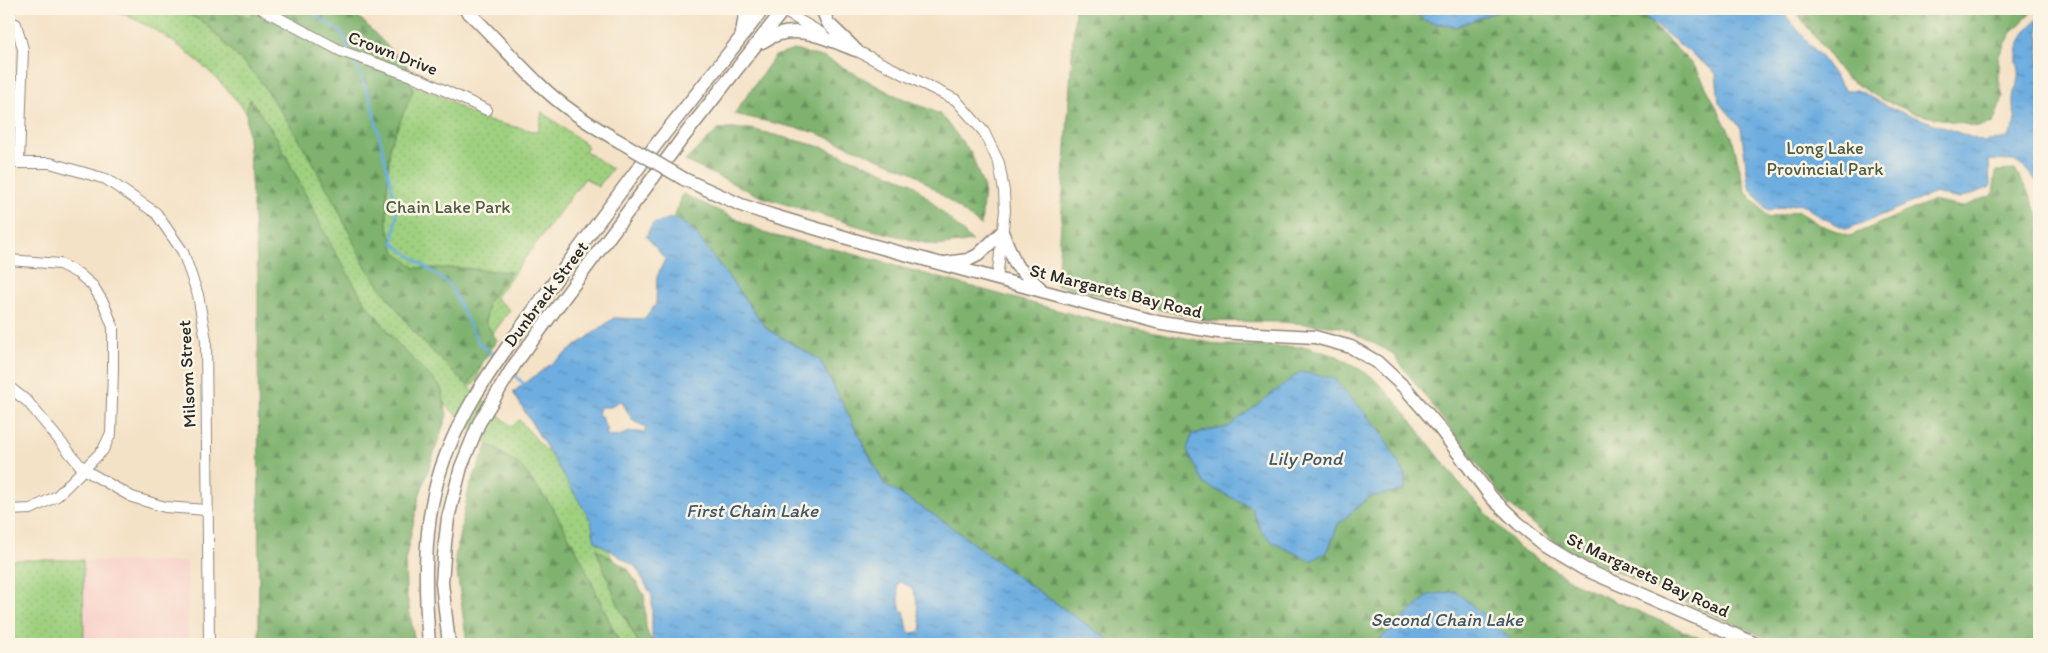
<svg xmlns="http://www.w3.org/2000/svg" width="2048" height="653" font-family="Itim,sans-serif">
	<style>
		.built { fill: #f7d0c9 }
		.green { fill: url(#green-dots); stroke: #647e55 }
		.forest { fill: url(#forest-firs); stroke: #546e4c; fill-rule: evenodd }
		.water { fill: url(#water-ripples); stroke: #4c6c86; fill-rule: evenodd }
		.lines { fill: none; stroke-linecap: round; stroke-linejoin: round }
		.stream { stroke: #6dade0; stroke-width: 2.5 }
		.minor-casing { stroke: #908679; stroke-width: 12 }
		.major-casing { stroke: #908679; stroke-width: 15 }
		.minor { stroke: #fff; stroke-width: 10 }
		.major { stroke: #fff; stroke-width: 12 }
		.major-bridge-casing { stroke: #908679; stroke-width: 15; stroke-linecap: butt }
		.major-bridge { stroke: #fff; stroke-width: 12 }
		.labels { text-anchor: middle; dominant-baseline: central; stroke-width: 5; stroke-linejoin: round; paint-order: stroke }
		.street-label { font-size: 18px; fill: #2b2b2b; stroke: #fcf5e5 }
		.park-label { font-size: 18px; fill: #4e5d44; stroke: #fcf5e5 }
		.water-label { font-size: 19px; font-style: italic; fill: #42586a; stroke: #fcf5e5 }
	</style>
	<defs>
		<pattern id="green-dots" width="8" height="8" patternUnits="userSpaceOnUse" patternTransform="scale(1.25)"><rect width="8" height="8" fill="#9ed07f"/><path d="M2 2h.1M6 6h.1" fill="none" stroke="#88b36e" stroke-width="1.8" stroke-linecap="round"/></pattern>
		<pattern id="forest-firs" width="22" height="20" patternUnits="userSpaceOnUse" patternTransform="scale(1.25)"><rect width="22" height="20" fill="#7eb26e"/><path d="M5 1l3.5 6h-7zM16 11l3.5 6h-7z" fill="#67915b"/></pattern>
		<pattern id="water-ripples" width="26" height="14" patternUnits="userSpaceOnUse" patternTransform="scale(1.25)"><rect width="26" height="14" fill="#6dade0"/><path d="M2 4q2-2 4 0t4 0M15 11q2-2 4 0t4 0" fill="none" stroke="#5a8db6"/></pattern>
	</defs>
	<rect width="100%" height="100%" fill="#fcf5e5"/>
	<filter id="ink" filterUnits="userSpaceOnUse"><feTurbulence type="fractalNoise" baseFrequency=".02" numOctaves="2"/><feDisplacementMap in="SourceGraphic" scale="10" xChannelSelector="R" yChannelSelector="G"/><feConvolveMatrix kernelMatrix="1 2 1 2 8 2 1 2 1" color-interpolation-filters="sRGB"/></filter>
	<filter id="wash" filterUnits="userSpaceOnUse"><feTurbulence type="fractalNoise" baseFrequency=".0096" numOctaves="4" result="noise"/><feDisplacementMap in="SourceGraphic" scale="20" xChannelSelector="R" yChannelSelector="G"/><feGaussianBlur stdDeviation="1.12" result="paint"/><feColorMatrix in="noise" values="0 0 0 0 0 0 0 0 0 0 0 0 0 0 0 0 0 1.4 0 .05"/><feComposite in="paint" operator="in"/></filter>
	<g filter="url(#wash)">
		<rect width="100%" height="100%" fill="#f4e2c7"/>
		<path class="built" d="M9,560l178,2 1,82h-179z"/>
		<path class="green" d="M111,9h136l62,37 132,50 30,18 8,-5 9,12 50,11 4,-20 46,34 -3,5 27,18 -14,18 -13,-9 -90,120 15,12 -21,29 -12,42 -7,7 42,39 7,-7 41,46 44,75 48,103h-43l-106,-185 -104,-98 -146,-241c-41,-51 -80,-87 -142,-111z
			M9,560h74l1,84h-75z"/>
		<path class="forest" d="M177,9h50l24,9 2,-9h98l58,59 4,23 -23,54 -3,47v31l8,29 20,16h46l50,4 -23,29 -2,22 11,17 -29,46 -52,-51 -51,-69 -29,-61 -40,-71 -38,-56 -53,-55z
			M1075,9h336l5,6 19,9h8l12,3 48,-18h111l30,7 52,52 36,69 13,54 24,27 29,-7 20,13 32,12 82,-35 30,6 31,-12 3,-24 19,-1 15,25 9,22v427h-259l-218,-96 -54,-44 -116,-151 -50,-26 -61,-5 -74,-1 -150,-36z
			M1794,9h241l-22,22 -14,24v25l4,17 -10,26 -15,4 -61,-13 -38,-16 -34,-21z
			M794,50l32,8 64,35 50,21 31,39 13,36 -3,37 -67,-53 -100,-41 -80,-18 41,-58z
			M250,99l26,37 55,109 32,54 34,44 44,44 6,28 -28,82 -14,65 1,29 9,53h-156l-1,-369 -12,-164z
			M719,129h32l71,18 90,36 60,58 -35,5 -76,-19 -99,-30 -77,-36z
			M683,194l87,41 72,16 244,67 134,27 86,2 31,9 34,20 24,24 68,88 54,58 61,39 135,59h-199l-59,-53 -26,4 -54,49h-260l-100,-69 -70,-53 -61,-38 -64,-124 -53,-31 -73,-98 -20,-14zM1228,427l177,63 -36,7 -31,27 -10,27 -68,-22 -9,-22 -47,-23 -12,-50z
			M488,444l32,21 33,43 26,47 41,89h-153l-12,-87 14,-69z
			M596,549l32,20 16,26 2,33 6,16h-13l-20,-37z"/>
		<path class="water" d="M1411,9h92l-48,18 -12,-3h-8l-11,-4z
			M1648,9h132l41,48 24,33h12l39,20 88,32 23,-4c16,-23 5,-17 6,-39 0,-9 6,-15 6,-22 1,-6 -1,-11 -2,-16 -1,-19 8,-31 22,-43v167l-11,-15 -14,-9 -25,-1 1,27 -31,12 -24,-6 -88,36 -26,-12 -21,-14 -32,8 -19,-24 -8,-59 -22,-26 -3,-29 -72,-57z
			M674,217l20,14 73,98 53,31 64,124 61,38 70,53 100,69h-458l-5,-3v-45l-16,-29 -41,-26 -4,-20 -78,-129 101,-74 31,1 11,-15 1,-27 8,-18 -19,-23 7,-12zM619,401l3,1 11,19 13,6 -2,6c-14,-3 -13,-1 -25,3 -3,0 -6,0 -8,1l-5,-3 2,-5 -3,-3 -4,-10 -3,-1 2,-8h11zM899,582c24,6 15,26 23,45l-3,5 -8,1 -3,-3 -4,-19h-3l-4,-24z
			M1300,372l33,6 46,51 26,45v16l-36,7 -31,27 -10,27 -17,10 -37,-18 -14,-14 -9,-22 -47,-23 -17,-34 5,-16 36,-7z
			M1456,591l60,53h-141l54,-49z"/>
		<g class="lines">
			<path class="stream" d="M308,9l35,25 7,17
				M1614,9l30,7
				M353,58l18,43 26,109 -4,33 57,42 28,57 17,15
				M514,375l10,9"/>
		</g>
	</g>
	<g filter="url(#ink)">
		<g class="lines">
			<g class="minor-casing">
				<path id="minor" d="M262,9l79,42 79,28 67,31
					M780,9l43,25
					M9,21l7,3 7,25 -4,112
					M849,47l107,53 28,32 15,31 5,28 1,20 -8,68
					M9,163h41l56,16 50,34 27,39 15,43 8,45 3,304
					M9,260l51,4 19,10 14,12 11,18 9,23v42l-2,64 -8,17 -46,46 -26,13 -22,1
					M9,387l19,15 55,67 49,28 33,10 42,3"/>
			</g>
			<g class="major-casing">
				<path id="major" d="M465,9c26,24 48,50 73,74 25,25 57,45 88,62
					M822,9l6,14 25,24
					M742,33l4,-24
					M762,42c32,-21 62,-4 94,8
					M684,179l57,26 30,10 93,28 293,79 62,10 96,5 36,10 26,15 29,27 32,37 54,72 26,25 28,23 38,23 172,75
					M945,263l23,-3 10,-5 24,-23 14,33 24,23
					M429,644c-4,-51 -6,-104 6,-154 18,-77 72,-142 117,-205 38,-51 74,-102 113,-152 33,-41 66,-82 98,-124
					M449,644l-7,-61 3,-40 3,-25 13,-51 18,-44 36,-59 54,-73 112,-151 103,-131"/>
			</g>
			<use href="#minor" class="minor"/>
			<use href="#major" class="major"/>
			<g class="major-bridge-casing">
				<path id="major-bridge" d="M626,145l58,34"/>
			</g>
			<use href="#major-bridge" class="major-bridge"/>
		</g>
	</g>
	<g class="labels">
		<g class="street-label">
			<text transform="translate(393 53) rotate(21)">Crown Drive</text>
			<text transform="translate(1116 291) rotate(14)">St Margarets Bay Road</text>
			<text transform="translate(546 294) rotate(-53)">Dunbrack Street</text>
			<text transform="translate(187 374) rotate(-93)">Milsom Street</text>
			<text transform="translate(1648 575) rotate(25)">St Margarets Bay Road</text>
		</g>
		<g class="park-label">
			<text x="1825" y="148">Long Lake<tspan x="1825" dy="21">Provincial Park</tspan></text>
			<text x="448" y="207">Chain Lake Park</text>
		</g>
		<g class="water-label">
			<text x="1305" y="458">Lily Pond</text>
			<text x="752" y="510">First Chain Lake</text>
			<text x="1447" y="619">Second Chain Lake</text>
		</g>
	</g>
	<rect width="2048" height="653" fill="none" stroke="#fcf5e5" stroke-width="30"/>
</svg>
